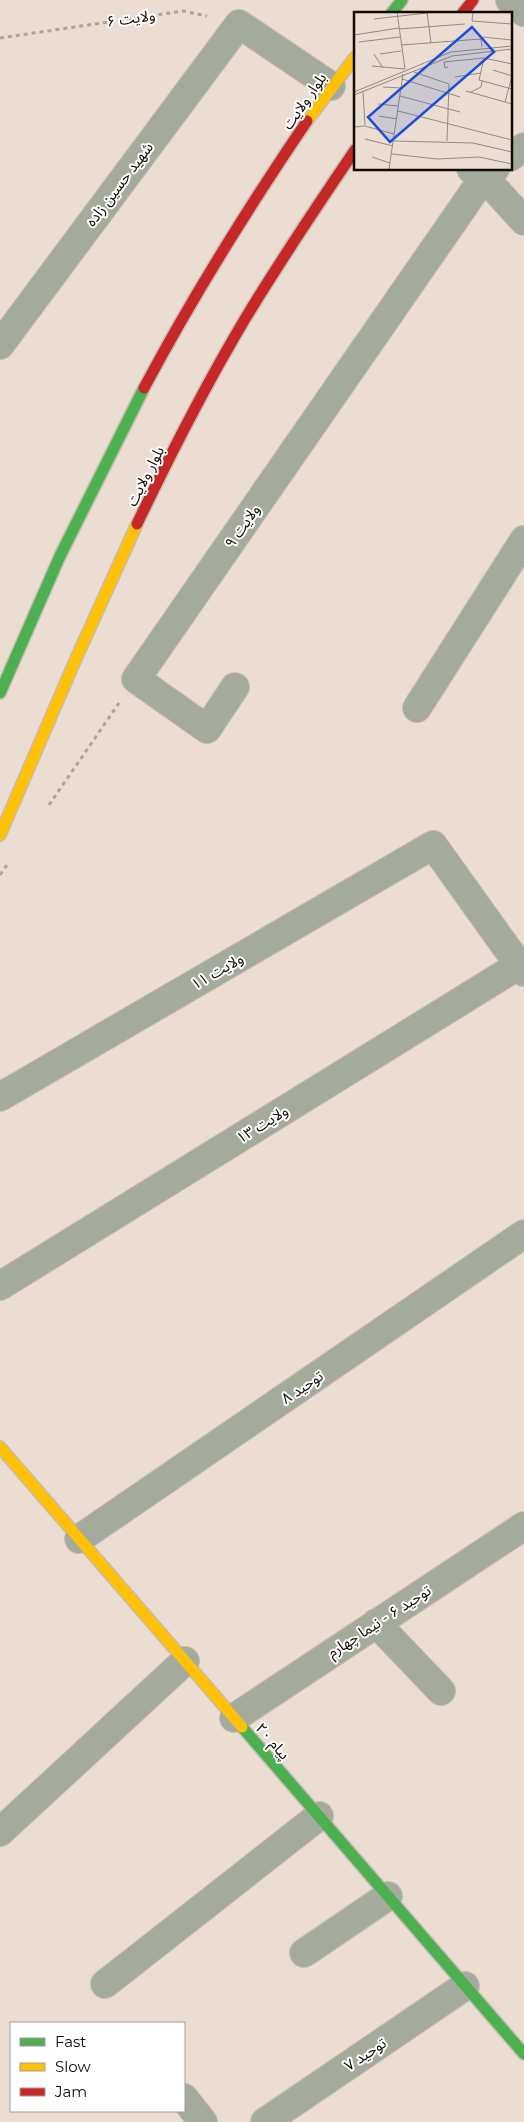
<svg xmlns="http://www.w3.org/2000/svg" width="524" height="2122" font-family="Montserrat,'Noto Sans Arabic',sans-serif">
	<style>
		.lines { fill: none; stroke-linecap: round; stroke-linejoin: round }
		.street-casing { stroke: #c7bcb4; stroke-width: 30 }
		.fast-casing { stroke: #c7bcb4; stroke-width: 14 }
		.slow-casing { stroke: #c7bcb4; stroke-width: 14 }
		.jam-casing { stroke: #c7bcb4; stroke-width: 14 }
		.path { stroke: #a8a79b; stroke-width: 3; stroke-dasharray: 4 4; stroke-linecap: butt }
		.street { stroke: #a4ab9c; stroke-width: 28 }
		.fast { stroke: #4caf50; stroke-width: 11 }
		.slow { stroke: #ffc107; stroke-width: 11 }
		.jam { stroke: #c62828; stroke-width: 11 }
		.labels { text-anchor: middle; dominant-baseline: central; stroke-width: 4; stroke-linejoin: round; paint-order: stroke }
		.street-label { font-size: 15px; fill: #120a05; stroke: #fff }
		.inset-road { fill: none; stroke: #958980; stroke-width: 1 }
		.view { fill: #1d4ed8; fill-opacity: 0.15; stroke: #1d4ed8; stroke-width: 2.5 }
		.inset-edge { fill: none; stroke: #120a05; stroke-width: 2.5 }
	</style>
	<rect width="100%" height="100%" fill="#ecddd2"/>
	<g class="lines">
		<g class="street-casing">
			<path id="street" d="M510,0l14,12
				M510,157l14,-10
				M471,169l13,8 40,44
				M0,345l239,-321 92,62
				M235,687l-28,42 -71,-50 348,-502 11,-8
				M417,708l107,-168
				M0,1097l433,-252 91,127
				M0,1286l524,-324
				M79,1539l445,-305
				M376,1623l65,68
				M234,1718l290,-192
				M0,1832l185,-171
				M304,1953l84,-57
				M105,1984l214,-168
				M184,2098l19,24
				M265,2122l200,-136"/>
		</g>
		<g class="fast-casing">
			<path id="fast" d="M391,14l11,-14
				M0,693l60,-137 84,-168
				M242,1727l282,327"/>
		</g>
		<g class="slow-casing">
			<path id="slow" d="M307,121l48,-64
				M0,835l75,-174 62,-137
				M0,1447l242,280"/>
		</g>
		<g class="jam-casing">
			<path id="jam" d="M462,14l11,-14
				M144,388c49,-92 104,-180 163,-267
				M137,524c33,-69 68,-138 108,-205 35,-58 72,-113 110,-169"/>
		</g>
		<path class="path" d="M0,38l183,-27 24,5
			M49,805l70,-102
			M0,875l7,-10"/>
		<use href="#street" class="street"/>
		<use href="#fast" class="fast"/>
		<use href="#slow" class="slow"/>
		<use href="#jam" class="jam"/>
	</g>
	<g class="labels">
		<g class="street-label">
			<text transform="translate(131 18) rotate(-8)">ولایت ۶</text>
			<text transform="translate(304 101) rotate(-55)">بلوار ولایت</text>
			<text transform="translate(119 184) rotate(-53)">شهید حسین زاده</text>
			<text transform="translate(145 476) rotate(-63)">بلوار ولایت</text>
			<text transform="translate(242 526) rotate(-55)">ولایت ۹</text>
			<text transform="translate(217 971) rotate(-30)">ولایت ۱۱</text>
			<text transform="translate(262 1124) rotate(-32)">ولایت ۱۳</text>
			<text transform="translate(302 1387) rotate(-34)">توحید ۸</text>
			<text transform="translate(379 1621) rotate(-33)">توحید ۶ - نیما چهارم</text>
			<text transform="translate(273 1741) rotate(49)">پیام ۲۰</text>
			<text transform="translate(365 2054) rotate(-34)">توحید ۷</text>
		</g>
	</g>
	<g transform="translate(354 12)">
		<rect width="158" height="158" fill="#ecddd2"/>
		<path class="inset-road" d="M73,0l4,31M119,0l-1,9 40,3M20,7l53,-6M45,17l66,-5M0,23l45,-7M129,25l29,3M5,30l41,-5M47,33l80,-6 1,8M20,42l9,14M26,42l21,-3M130,46l-5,22 33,9M18,54l33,3 -8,-57M94,55l-3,1 -1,-6 40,-4 28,6M139,58l19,6M60,60l35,12 -2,57M101,65l26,-4M48,67l58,18M29,75l18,1M112,79l46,13M0,80l97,-40 61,-6M9,80l2,33M117,80l10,-5 1,-6M0,83l98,-39 60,-7M46,84l60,16M151,90l7,-26M24,92l20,2M44,99l114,29M25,104l18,3M0,115l11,-1 29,8M11,127l28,7M40,129l79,2 39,9M38,142l45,5 42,-2 33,7M18,145l18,6M35,157l14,-95"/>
		<path class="view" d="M118,15l22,25 -104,90 -22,-25z"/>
		<rect width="158" height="158" class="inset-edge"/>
	</g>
	<rect x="10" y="2022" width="175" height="90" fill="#ffffff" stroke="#a09d9b"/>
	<rect x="20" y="2038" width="25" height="8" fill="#4caf50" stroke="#a09d9b"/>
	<text x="55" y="2047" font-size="15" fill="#120a05">Fast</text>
	<rect x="20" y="2063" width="25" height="8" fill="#ffc107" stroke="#a09d9b"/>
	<text x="55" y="2072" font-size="15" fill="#120a05">Slow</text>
	<rect x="20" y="2088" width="25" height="8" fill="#c62828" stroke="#a09d9b"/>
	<text x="55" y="2097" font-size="15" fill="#120a05">Jam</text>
</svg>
